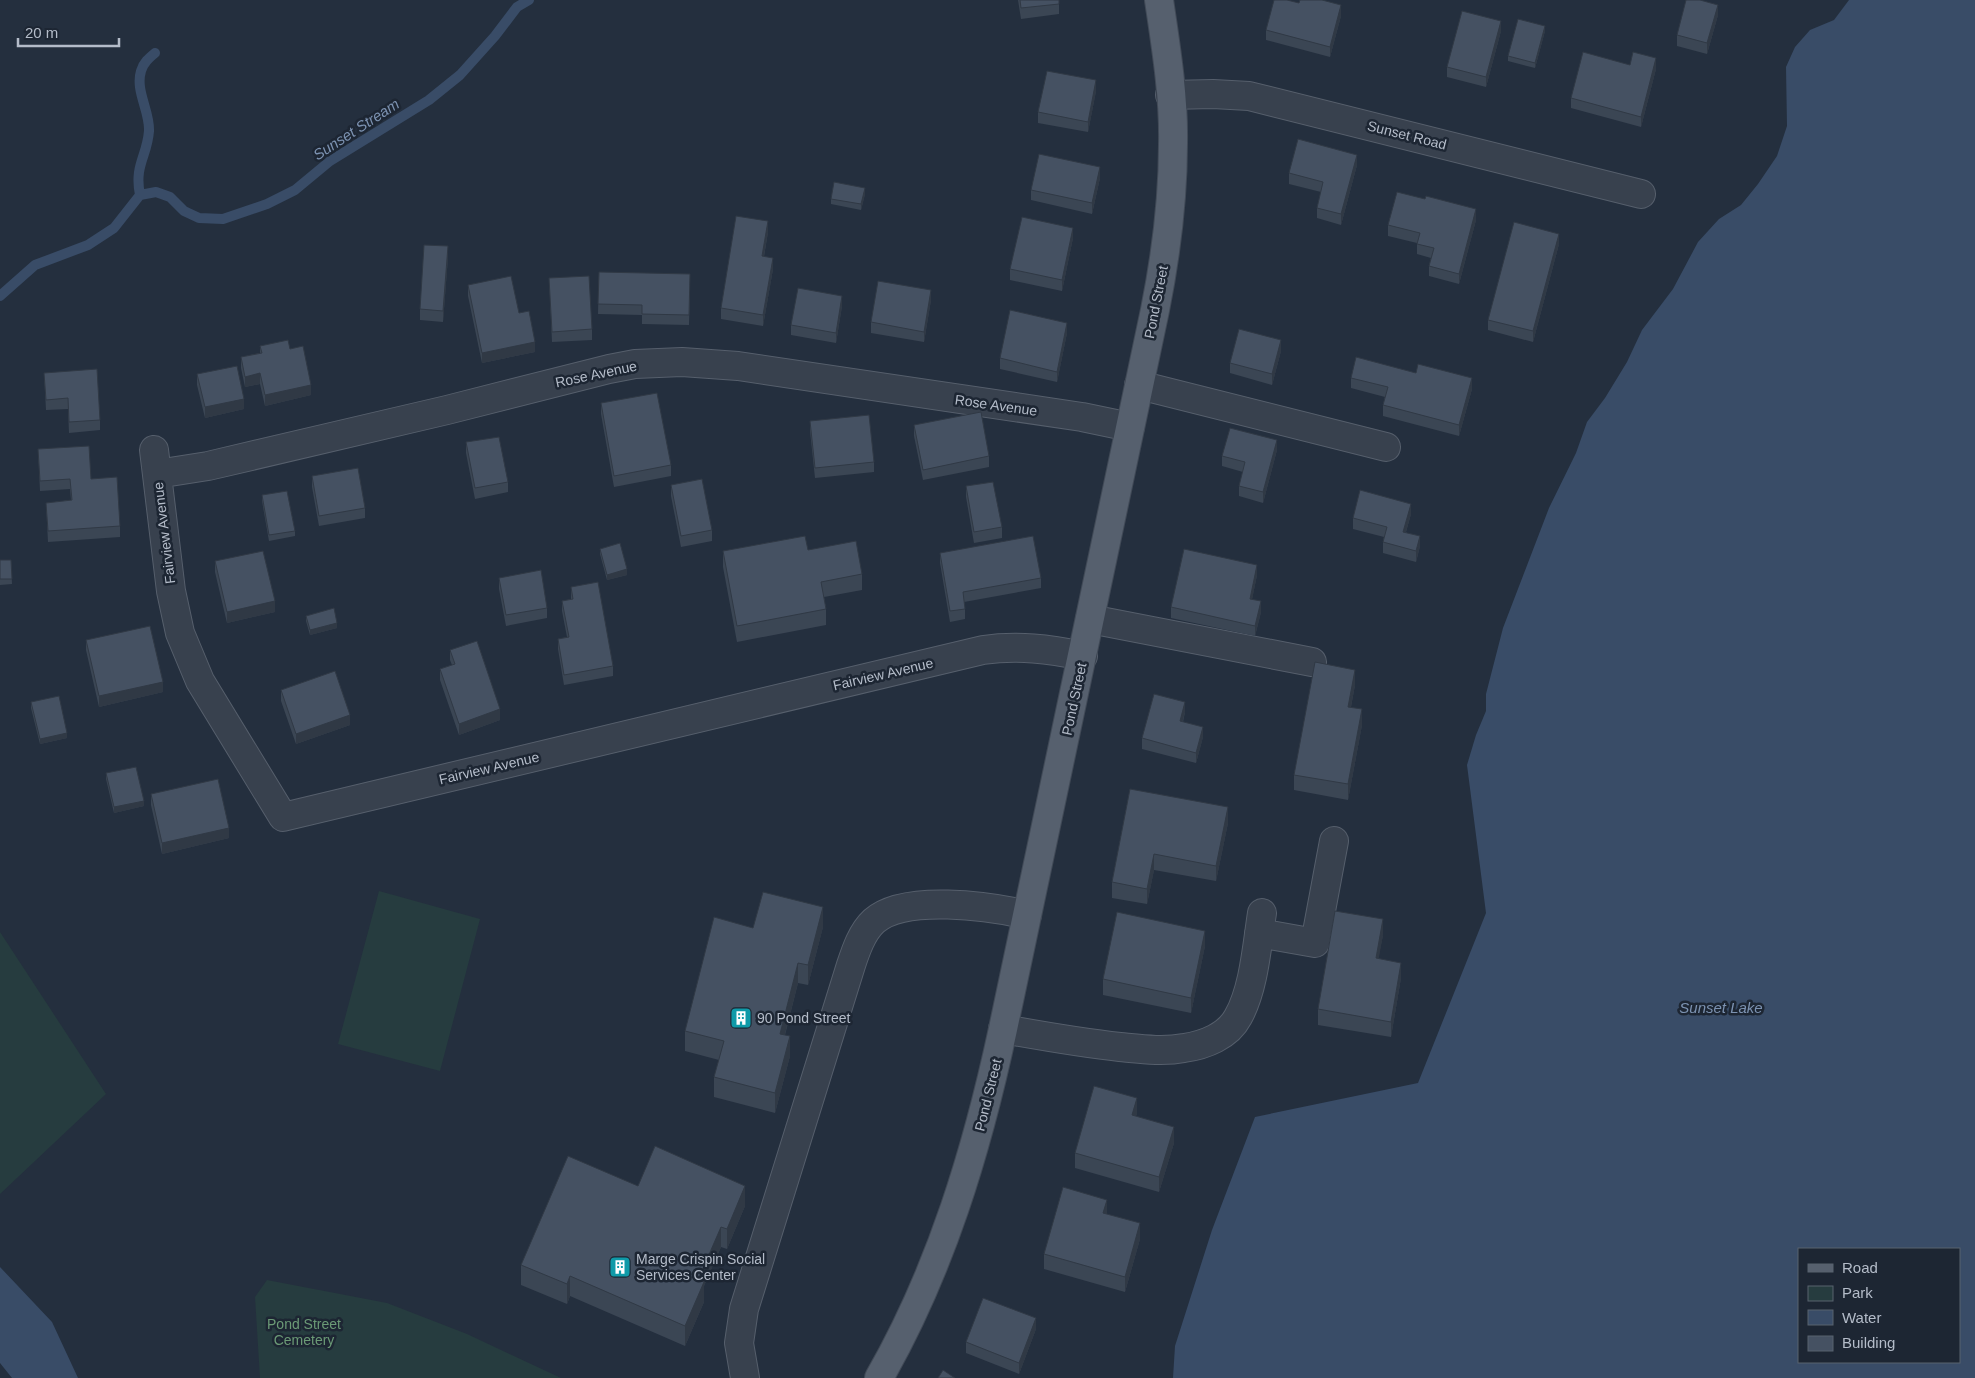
<svg xmlns="http://www.w3.org/2000/svg" width="1975" height="1378" font-family="Arial,sans-serif">
	<style>
		.green { fill: #263c3f }
		.water { fill: #394c67; fill-rule: evenodd }
		.lines { fill: none; stroke-linecap: round; stroke-linejoin: round }
		.stream { stroke: #394c67; stroke-width: 10 }
		.minor-casing { stroke: #565f6c; stroke-width: 30 }
		.major-casing { stroke: #414a57; stroke-width: 30 }
		.minor { stroke: #38414e; stroke-width: 28 }
		.major { stroke: #56606e; stroke-width: 28 }
		.wall { fill: #3b4654 }
		.shaded-wall { fill: #303945 }
		.building { fill: #455162; stroke: #303945 }
		.labels { text-anchor: middle; dominant-baseline: central; stroke-width: 5; stroke-linejoin: round; paint-order: stroke }
		.street-label { font-size: 14px; fill: #b4bcc9; stroke: #1d2633 }
		.poi-label { font-size: 14px; fill: #b4bcc9; stroke: #1d2633; text-anchor: start }
		.park-label { font-size: 14px; fill: #6b9a76; stroke: #1d2633 }
		.water-label { font-size: 15px; font-style: italic; fill: #7c92b1; stroke: #1d2633 }
	</style>
	<rect width="100%" height="100%" fill="#242f3e"/>
	<path class="green" d="M379,891l101,28 -40,152 -102,-27z
		M0,932l106,162 -106,100z
		M267,1280l120,23 80,31 94,44h-301l-5,-81z"/>
	<path class="water" d="M1849,0h126v1378h-802l2,-32 37,-116 43,-113 163,-34 68,-170 -19,-148 9,-30 10,-24v-17l17,-66 46,-120 27,-55 11,-31 18,-24 22,-36 15,-32 31,-41 25,-47 21,-23 22,-14 17,-21 19,-28 10,-30 -1,-59 9,-20 15,-17 24,-10zM1959,1249v113h-160v-113z
		M0,1267l52,55 26,56h-66l-12,-15z"/>
	<g class="lines">
		<path class="stream" d="M140,195c-6,-30 7,-38 9,-64 1,-20 -14,-40 -8,-60 2,-8 8,-13 14,-18
			M0,296l35,-31 53,-20 26,-17 26,-33 16,-3 14,5 14,14 15,7 24,1 44,-15 28,-14 35,-29 99,-61 31,-25 35,-39 22,-29 12,-7"/>
		<g class="minor-casing">
			<path id="minor" d="M1170,95l43,-1 36,2 392,98
				M1139,385l247,62
				M154,450l17,141 9,42 20,48 83,136 700,-167c35,-5 66,-1 100,6
				M157,474l51,-8 239,-56 162,-41 26,-5 47,-2 56,4 344,51 48,10
				M1090,619l222,43
				M1259,933l56,10 19,-102
				M1003,1029c39,7 78,14 117,18 21,2 43,5 64,1 21,-3 44,-12 54,-31 16,-28 19,-72 24,-104
				M745,1378l-6,-35 5,-34 107,-344c5,-15 11,-33 23,-44 30,-27 116,-15 153,-6"/>
		</g>
		<g class="major-casing">
			<path id="major" d="M879,1378c62,-108 98,-228 124,-349l152,-719c11,-55 18,-110 18,-166 1,-48 -7,-97 -14,-144"/>
		</g>
		<use href="#minor" class="minor"/>
		<use href="#major" class="major"/>
	</g>
	<path class="wall" d="M1018,0h41v14l-38,5z
		M1299,3l42,13 -11,41 -64,-17v-10z
		M1718,15l-11,39 -30,-8v-11z
		M1501,31l-15,56 -39,-10v-10z
		M1545,31l-10,37 -27,-7v-5z
		M1630,65l26,4 -15,58 -70,-19v-10z
		M1096,91l-8,41 -50,-9v-11z
		M1357,165l-16,60 -24,-7v-10l4,-16 -32,-8v-11z
		M1100,178l-8,36 -61,-14v-10z
		M865,194l-4,16 -30,-6v-5z
		M1476,220l-17,64 -30,-8v-10l2,-8 -14,-4v-11l-29,-7v-11z
		M768,232l-4,25 9,12 -10,57 -42,-7v-11z
		M1073,238l-11,53 -52,-11v-11z
		M1559,244l-26,98 -45,-12v-10z
		M448,257l-5,65 -23,-2v-11z
		M599,272l91,13 -1,40 -47,-1v-9l-44,-1z
		M549,278l43,51v11l-40,2z
		M468,285l51,28 16,39 -53,11 -14,-67z
		M931,300l-7,42 -53,-9v-11z
		M842,306l-6,37 -45,-8v-10z
		M1067,333l-10,49 -57,-13v-11z
		M260,346l30,3 21,46 -46,11 -5,-22 -15,3 -4,-19v-11l19,-4z
		M1281,351l-9,34 -42,-12v-10z
		M44,373l56,47v10l-31,3 -1,-24 -22,1z
		M197,374l47,35 -39,9 -8,-33z
		M1351,378l121,11 -13,47 -76,-20v-11l2,-8 -34,-9z
		M601,403l70,62v11l-57,11 -13,-73z
		M810,421l64,41v10l-59,6 -5,-47z
		M914,425l75,31v11l-66,13 -9,-44z
		M466,442l42,40v10l-33,7 -9,-46z
		M38,449l53,30 29,47v11l-72,5 -2,-39 25,-3 -1,-11 -30,2z
		M1277,450l-14,53 -24,-7v-10l4,-14 -21,-6v-10z
		M312,476l53,32v10l-46,8 -7,-39z
		M671,485l41,45v11l-31,6 -10,-51z
		M966,486l36,41v11l-28,5 -8,-46z
		M262,495l33,36v5l-26,5 -7,-40z
		M1411,514l-5,18 14,14 -4,16 -33,-9v-11l1,-5 -31,-8v-11z
		M600,549l27,26 -20,5 -7,-26z
		M808,550l54,24v16l-38,7 2,12v16l-89,17 -14,-75v-16z
		M940,553l101,25v10l-77,14 1,7v10l-15,3 -10,-59z
		M0,560h11l1,24 -12,1z
		M215,561l60,51 -48,11 -12,-51z
		M1257,575l-5,24 9,13 -6,24 -84,-18v-11z
		M499,578l48,30v10l-41,8 -7,-37z
		M571,587l42,79v10l-49,9 -6,-36v-10l9,-2 -5,-26v-10l9,-2z
		M306,616l31,12 -27,7 -4,-14z
		M86,640l77,52 -64,15 -13,-57z
		M450,650l50,70 -41,15 -19,-55v-11l12,-4 -2,-5z
		M1355,685l-4,22 11,18 -14,75 -54,-10v-15z
		M281,690l69,35 -54,19 -15,-43z
		M31,702l36,36 -27,6 -9,-36z
		M1185,712l-2,10 20,15 -7,26 -54,-14v-11z
		M106,773l38,33 -30,7 -8,-34z
		M1130,789l98,34 -12,58 -62,-11 -7,34 -35,-6v-16z
		M151,794l78,44 -67,16 -11,-49z
		M823,927l-15,58 -10,-2 -13,52 5,21 -15,57 -61,-16v-20l5,-17 -34,-9v-20l68,-103z
		M1383,935l-5,24 23,19 -10,59 -73,-12v-16z
		M1205,946l-14,67 -88,-18v-16z
		M1137,1113l-1,3 38,27 -15,49 -84,-24v-15z
		M638,1186l107,20 -18,43 -6,-2 -17,39v16l-19,44 -115,-50 -3,8 -46,-19v-20z
		M1107,1214l33,25 -15,53 -81,-23v-15z
		M1036,1329l-17,45 -53,-21v-11z"/>
	<path class="shaded-wall" d="M1341,5v11l-11,41v-10z
		M1718,5v10l-11,39v-11z
		M1501,21v10l-15,56v-10z
		M1545,26v5l-10,37v-5z
		M1656,58v11l-15,58v-10z
		M1096,80v11l-8,41v-10z
		M1357,155v10l-16,60v-11z
		M1100,167v11l-8,36v-11z
		M865,188v6l-4,16v-6z
		M1476,209v11l-17,64v-10z
		M768,221v11l-6,35v-11z
		M1073,228v10l-11,53v-11z
		M1559,234v10l-26,98v-11z
		M448,246v11l-5,65v-11z
		M773,258v11l-10,57v-11z
		M931,290v10l-7,42v-10z
		M842,296v10l-6,37v-10z
		M1067,323v10l-10,49v-10z
		M1281,340v11l-9,34v-11z
		M535,342v10l-53,11v-10z
		M260,373v11l-15,3v-10z
		M1472,378v11l-13,47v-11z
		M311,385v10l-46,11v-11z
		M244,399v10l-39,9v-11z
		M1277,440v10l-14,53v-11z
		M1411,504v10l-8,28v-10z
		M1420,536v10l-4,16v-11z
		M1257,565v10l-7,35v-11z
		M627,569v6l-20,5v-5z
		M275,601v11l-48,11v-11z
		M1261,601v11l-6,24v-10z
		M337,623v5l-27,7v-5z
		M1355,670v15l-7,37v-15z
		M163,682v10l-64,15v-11z
		M1185,702v10l-5,19v-10z
		M500,709v11l-41,15v-11z
		M1362,709v16l-14,75v-16z
		M350,715v10l-54,19v-10z
		M1203,727v10l-7,26v-10z
		M67,733v5l-27,6v-5z
		M144,801v5l-30,7v-6z
		M1228,807v16l-12,58v-15z
		M229,828v10l-67,16v-11z
		M1154,854v16l-7,34v-15z
		M823,907v20l-15,58v-20z
		M1383,919v16l-7,39v-16z
		M1205,931v15l-14,67v-15z
		M798,963v20l-18,70v-19z
		M1401,963v15l-10,59v-15z
		M790,1036v20l-15,57v-20z
		M1137,1098v15l-5,18v-16z
		M1174,1127v16l-15,49v-15z
		M745,1186v20l-18,43v-20z
		M1107,1200v15l-4,-2z
		M1140,1223v16l-15,53v-15z
		M721,1227v20l-17,39v16l-19,44v-20l13,-46z
		M570,1276v20l-3,8v-20z
		M1036,1318v11l-17,45v-11z"/>
	<path class="building" d="M1020,0h39v4l-38,4z
		M1274,0h13l12,3 1,-3h22l19,5 -11,42 -64,-17z
		M1686,0h14l18,5 -11,38 -30,-8z
		M1462,11l39,10 -15,56 -39,-10z
		M1518,19l27,7 -10,37 -27,-7z
		M1583,52l47,13 3,-13 23,6 -15,59 -70,-19z
		M1047,71l49,9 -8,42 -50,-10z
		M1298,139l59,16 -16,59 -24,-6 6,-26 -34,-9z
		M1039,154l61,13 -8,36 -61,-13z
		M834,182l31,6 -4,16 -30,-5z
		M1397,192l28,7 1,-3 50,13 -17,65 -30,-8 5,-18 -17,-4 3,-11 -32,-8z
		M736,216l32,5 -6,35 11,2 -10,57 -42,-7z
		M1022,217l51,11 -11,52 -52,-11z
		M1514,222l45,12 -26,97 -45,-11z
		M424,245l24,1 -5,65 -23,-2z
		M599,272l91,2 -1,41 -47,-1v-9l-44,-1z
		M511,276l8,37 10,-2 6,31 -53,11 -14,-68z
		M589,276l3,53 -40,3 -3,-54z
		M878,281l53,9 -7,42 -53,-10z
		M798,288l44,8 -6,37 -45,-8z
		M1010,310l57,13 -10,49 -57,-14z
		M1239,329l42,11 -9,34 -42,-11z
		M288,340l2,9 13,-3 8,39 -46,10 -5,-22 -15,4 -4,-20 21,-4 -2,-7z
		M1356,357l60,16 2,-9 54,14 -13,47 -76,-20 5,-18 -37,-9z
		M237,366l7,33 -39,8 -8,-33z
		M97,369l3,51 -31,2 -1,-24 -22,2 -2,-27z
		M657,393l14,72 -57,11 -13,-73z
		M981,412l8,44 -66,14 -9,-45z
		M869,415l5,47 -59,6 -5,-47z
		M1230,428l47,12 -14,52 -24,-6 6,-24 -23,-6z
		M499,437l9,45 -33,6 -9,-46z
		M89,446l2,33 26,-2 3,49 -72,5 -2,-28 26,-3 -2,-21 -30,2 -2,-32z
		M358,468l7,40 -46,8 -7,-40z
		M702,479l10,51 -31,6 -10,-51z
		M993,482l9,45 -28,5 -8,-46z
		M1360,490l51,14 -8,28 17,4 -4,15 -33,-9 4,-15 -34,-9z
		M287,491l8,40 -26,4 -7,-40z
		M805,536l3,14 48,-9 6,33 -41,8 5,27 -89,17 -14,-75z
		M1033,536l8,42 -78,14 2,17 -15,2 -10,-58z
		M620,543l7,26 -20,6 -7,-26z
		M1184,549l73,16 -7,34 11,2 -6,25 -84,-19z
		M263,551l12,50 -48,11 -12,-51z
		M0,560h11l1,19h-12z
		M541,570l6,38 -41,7 -7,-37z
		M598,582l15,84 -49,9 -6,-36 11,-2 -7,-36 11,-2 -2,-12z
		M334,608l3,15 -27,7 -4,-14z
		M150,626l13,56 -64,14 -13,-56z
		M477,641l23,68 -41,15 -19,-55 15,-5 -5,-14z
		M1315,662l40,8 -7,37 14,2 -14,75 -54,-9z
		M335,671l15,44 -54,19 -15,-44z
		M1154,694l31,8 -5,19 23,6 -7,26 -54,-15z
		M59,696l8,37 -27,6 -9,-37z
		M136,767l8,34 -30,6 -8,-34z
		M218,779l11,49 -67,15 -11,-49z
		M1130,789l98,18 -12,59 -62,-12 -7,35 -35,-7z
		M763,892l60,15 -15,58 -10,-2 -18,71 10,2 -15,57 -61,-16 10,-36 -39,-10 29,-114 39,11z
		M1335,911l48,8 -7,39 25,5 -10,59 -73,-13z
		M1117,912l88,19 -14,67 -88,-19z
		M1094,1086l43,12 -5,17 42,12 -15,50 -84,-24z
		M655,1146l90,40 -18,43 -6,-2 -23,53 6,2 -19,44 -115,-50 -3,8 -46,-19 47,-109 70,30z
		M1063,1187l44,13 -4,13 37,10 -15,54 -81,-23z
		M983,1298l53,20 -17,45 -53,-21z
		M943,1370l12,8h-17z"/>
	<defs>
		<g id="building-square" transform="scale(1.125)"><rect x="-9" y="-9" width="18" height="18" rx="4" fill="#0f9aa8" stroke="#1d2633"/><path d="M-4-6H4V6H1V3H-1V6H-4ZM-2.5-4.3h1.7v1.8h-1.7ZM.8-4.3h1.7v1.8H.8ZM-2.5-1h1.7V.8h-1.7ZM.8-1h1.7V.8H.8Z" fill="#fff"/></g>
	</defs>
	<g fill-rule="evenodd">
		<use href="#building-square" x="741" y="1018"/>
		<use href="#building-square" x="620" y="1267"/>
	</g>
	<g class="labels">
		<g class="street-label">
			<text transform="translate(1407 135) rotate(14)">Sunset Road</text>
			<text transform="translate(1156 302) rotate(-79)">Pond Street</text>
			<text transform="translate(596 374) rotate(-12)">Rose Avenue</text>
			<text transform="translate(996 405) rotate(8)">Rose Avenue</text>
			<text transform="translate(164 533) rotate(-97)">Fairview Avenue</text>
			<text transform="translate(883 674) rotate(-13)">Fairview Avenue</text>
			<text transform="translate(1074 699) rotate(-78)">Pond Street</text>
			<text transform="translate(489 768) rotate(-13)">Fairview Avenue</text>
			<text transform="translate(988 1095) rotate(-76)">Pond Street</text>
		</g>
		<g class="poi-label">
			<text x="757" y="1018">90 Pond Street</text>
			<text x="636" y="1259">Marge Crispin Social<tspan x="636" dy="16">Services Center</tspan></text>
		</g>
		<g class="park-label">
			<text x="304" y="1324">Pond Street<tspan x="304" dy="16">Cemetery</tspan></text>
		</g>
		<g class="water-label">
			<text transform="translate(356 129) rotate(-33)">Sunset Stream</text>
			<text x="1721" y="1007">Sunset Lake</text>
		</g>
	</g>
	<rect x="1798" y="1248" width="162" height="115" fill="#1d2633" stroke="#59626f"/>
	<rect x="1808" y="1264" width="25" height="8" fill="#56606e" stroke="#59626f"/>
	<text x="1842" y="1273" font-size="15" fill="#b4bcc9">Road</text>
	<rect x="1808" y="1286" width="25" height="15" fill="#263c3f" stroke="#59626f"/>
	<text x="1842" y="1298" font-size="15" fill="#b4bcc9">Park</text>
	<rect x="1808" y="1310" width="25" height="15" fill="#394c67" stroke="#59626f"/>
	<text x="1842" y="1323" font-size="15" fill="#b4bcc9">Water</text>
	<rect x="1808" y="1336" width="25" height="15" fill="#455162" stroke="#59626f"/>
	<text x="1842" y="1348" font-size="15" fill="#b4bcc9">Building</text>
	<path d="M18 38v8h101v-8" fill="none" stroke="#b4bcc9" stroke-width="2.5"/>
	<text x="25" y="38" font-size="15" fill="#b4bcc9" stroke="#1d2633" stroke-width="4" paint-order="stroke">20 m</text>
</svg>
